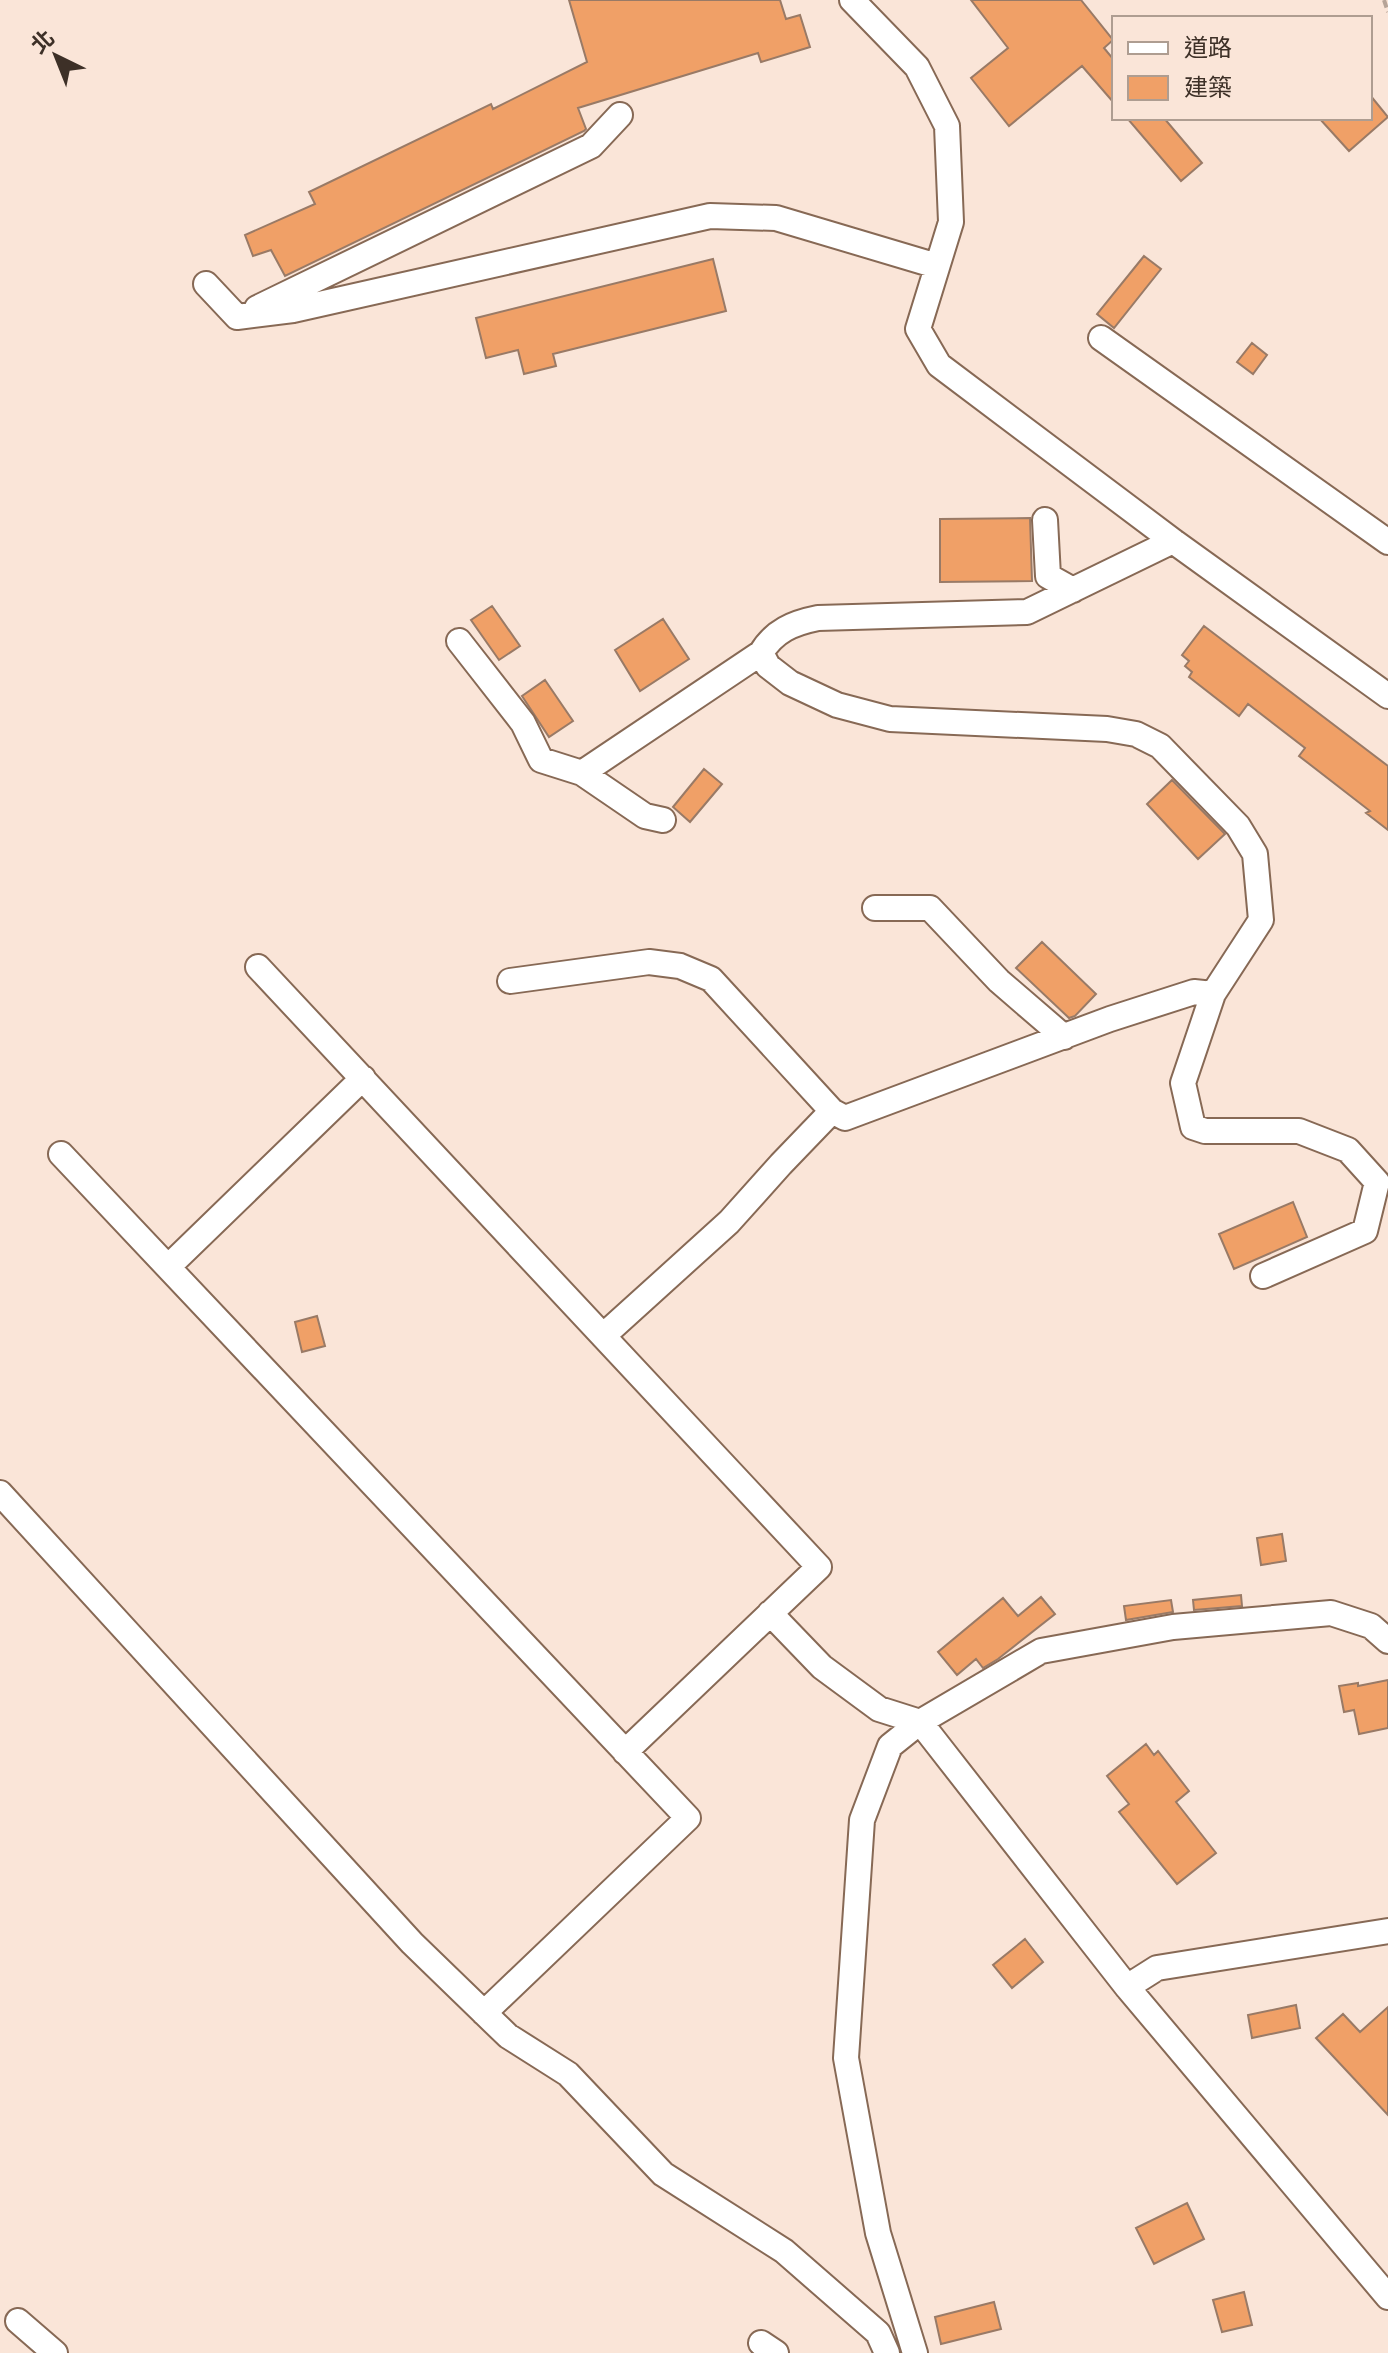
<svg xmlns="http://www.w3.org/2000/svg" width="1388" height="2353" font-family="Cabin,'Noto Sans TC',sans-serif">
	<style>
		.building { fill: #f0a067; stroke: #997a66; stroke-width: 2 }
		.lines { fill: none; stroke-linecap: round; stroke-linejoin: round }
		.minor-casing { stroke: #876955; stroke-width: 28 }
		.path { stroke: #b6a498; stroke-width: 4; stroke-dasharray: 8 4; stroke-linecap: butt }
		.minor { stroke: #fff; stroke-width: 24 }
	</style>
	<rect width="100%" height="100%" fill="#fae5d8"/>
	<path class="building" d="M569,0h211l6,19 14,-4 10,32 -49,15 -3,-9 -180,55 8,21 -2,2 -299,145 -14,-26 -18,6 -8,-21 70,-31 -6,-12 182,-88 2,5 94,-47z
		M971,0h110l32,40 -9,8 10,12v43l-32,-37 -73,60 -38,-48 37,-30z
		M1370,95l18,22 -39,34 -30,-33h51z
		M1127,118h37l38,45 -21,18z
		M1144,256l17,13 -47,59 -17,-14z
		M713,259l13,52 -173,43 3,12 -32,8 -6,-24 -32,8 -10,-40z
		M1252,343l15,12 -14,19 -16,-12z
		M1030,518l2,63 -92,1v-63z
		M492,606l28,40 -21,14 -28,-40z
		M663,619l26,40 -49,32 -25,-41z
		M1204,626l184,140v64l-22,-17 4,-2 -71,-55 6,-8 -57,-44 -9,12 -50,-39 3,-5 -7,-6 4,-5 -7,-6z
		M545,680l28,41 -24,16 -27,-41z
		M704,769l18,15 -32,38 -17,-15z
		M1172,780l53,54 -27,25 -51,-55z
		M1042,942l54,52 -21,22 -6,2 -53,-50z
		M1293,1202l14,35 -73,32 -15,-35z
		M317,1316l8,30 -23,6 -7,-30z
		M1282,1534l4,27 -25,4 -4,-27z
		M1241,1595l1,11 -48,4 -1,-10z
		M1041,1597l14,17 -57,45 -15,9 -7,-9 -19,16 -19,-23 65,-54 15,18z
		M1171,1600l2,12 -47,8 -2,-14z
		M1388,1680v48l-29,6 -5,-24 -10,2 -5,-26 19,-3v3z
		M1146,1744l8,11 4,-4 31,40 -13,11 40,51 -39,31 -58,-72 10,-8 -22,-28z
		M1025,1939l18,23 -31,26 -19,-23z
		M1296,2005l4,23 -48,10 -4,-23z
		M1388,2007v108l-72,-77 27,-24 17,18z
		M1187,2203l17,36 -50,25 -18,-36z
		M1244,2292l8,33 -30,7 -9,-32z
		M994,2302l7,27 -60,15 -6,-27z"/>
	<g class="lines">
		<g class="minor-casing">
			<path id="minor" d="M852,0l65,67 30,59 4,96 -33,107 21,36 234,176 215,155
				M206,284l31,33 56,-7 417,-94 66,2 161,48
				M257,308l334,-162 29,-31
				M1101,338l287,204
				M1045,520l3,56 25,14
				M1173,541l-146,71 -209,6c-25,5 -44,13 -57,35l7,13 22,17 47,22 53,14 217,10 29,5 24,12 78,80 17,28 6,66 -48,74 -30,89 10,44 12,4h94l49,19 29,32 -12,49 -102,45
				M459,641l64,82 18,37 41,13 179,-120
				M582,773l63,43 18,4
				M875,908h55l69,73 65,56
				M258,967l561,600 -194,185
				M510,981l139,-19 31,4 31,13 121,132 13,7 265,-99 84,-27 19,2
				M61,1154l627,664 -204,195
				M168,1267l195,-189
				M603,1336l126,-114 52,-58 51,-53
				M0,1493l412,450 96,93 60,38 95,100 121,77 94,82 9,20
				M770,1613l52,54 57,42 41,13 207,265 261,310
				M1127,1987l30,-19 231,-37
				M18,2321l37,32
				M761,2343l15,10
				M915,2353l-37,-120 -32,-175 16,-238 28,-74 30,-24 121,-71 132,-24 158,-14 40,13 17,15"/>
		</g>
		<path class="path" d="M1384,0l4,12"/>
		<use href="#minor" class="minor"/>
	</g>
	<rect x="1112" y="16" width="260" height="104" fill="#fae5d8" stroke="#ae9d91" stroke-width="2"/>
	<rect x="1128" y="42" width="40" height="12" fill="#ffffff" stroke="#ae9d91" stroke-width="2"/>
	<text x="1184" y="56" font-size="24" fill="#3d3027">道路</text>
	<rect x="1128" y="76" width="40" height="24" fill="#f0a067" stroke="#ae9d91" stroke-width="2"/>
	<text x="1184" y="96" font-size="24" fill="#3d3027">建築</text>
	<g transform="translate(56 56) rotate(317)" stroke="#fae5d8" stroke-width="6" paint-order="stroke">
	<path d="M0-6L14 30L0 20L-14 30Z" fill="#3d3027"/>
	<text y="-12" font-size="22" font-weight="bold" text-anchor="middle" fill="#3d3027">北</text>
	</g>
</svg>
